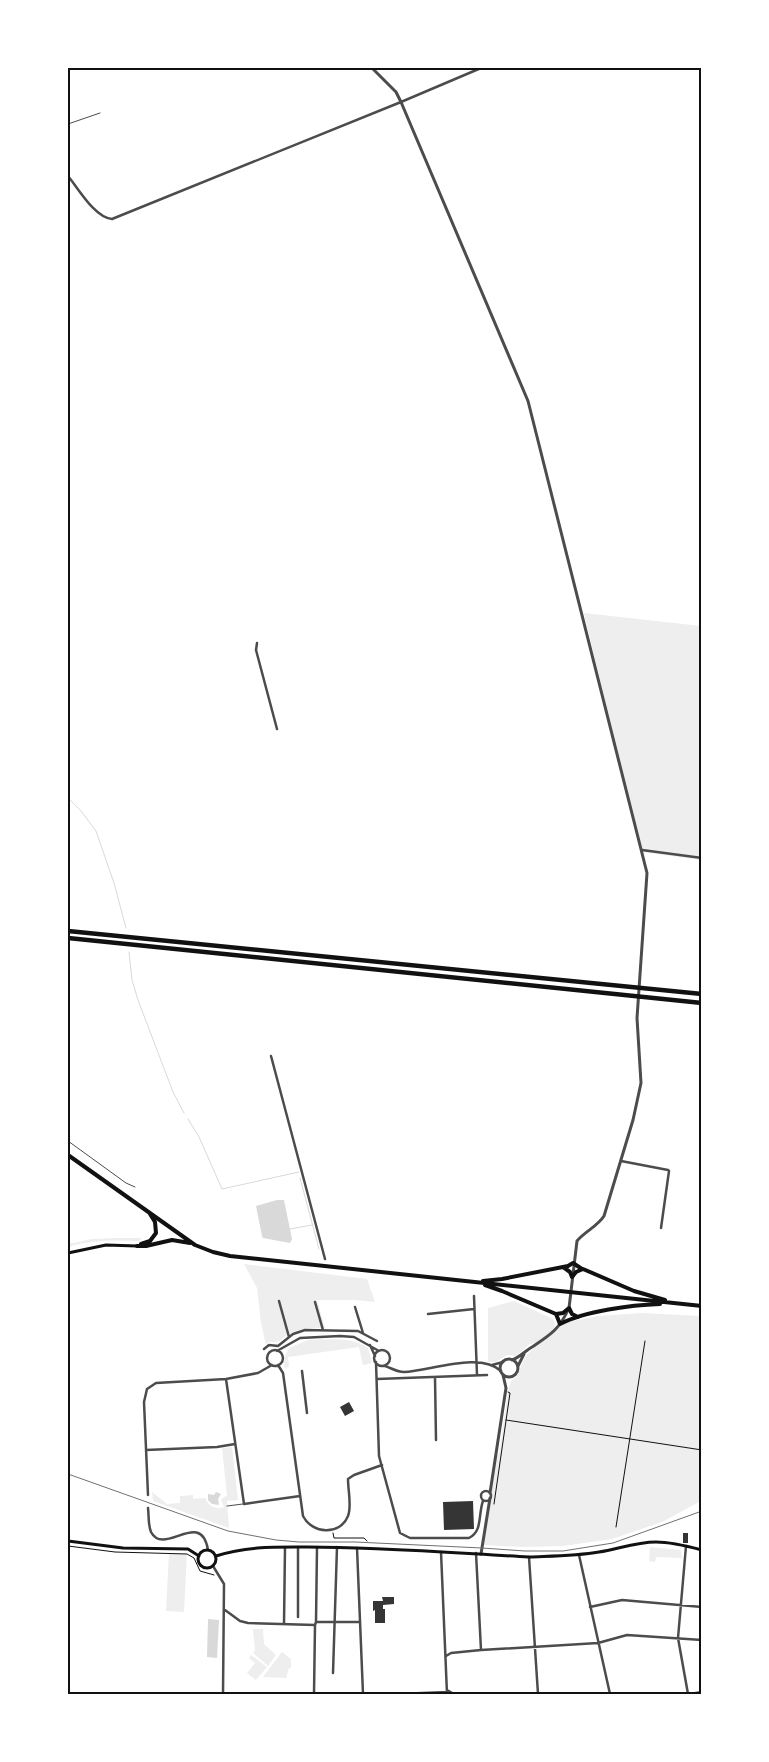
<svg xmlns="http://www.w3.org/2000/svg" width="769" height="1762" font-family="'Roboto Condensed',sans-serif">
	<style>
		.green { fill: #eee }
		.water { fill: #d9d9d9 }
		.lines { fill: none; stroke-linecap: round; stroke-linejoin: round }
		.stream { stroke: #d9d9d9; stroke-width: 1 }
		.building { fill: #353535 }
		.path { stroke: #111; stroke-width: 1 }
		.service { stroke: #4c4c4c; stroke-width: 1 }
		.minor { stroke: #4c4c4c; stroke-width: 2.5 }
		.tertiary { stroke: #4c4c4c; stroke-width: 3 }
		.secondary { stroke: #111; stroke-width: 3 }
		.trunk { stroke: #111; stroke-width: 4 }
		.motorway { stroke: #111; stroke-width: 4.5 }
		.rail { stroke: #707070; stroke-width: 1 }
		.neatline { fill: none; stroke: #111; stroke-width: 2 }
	</style>
	<rect width="100%" height="100%" fill="#fff"/>
	<path class="green" d="M584,613l117,13v234l-60,-8z
		M115,1238h27l-3,3c-24,-1 -48,-1 -71,6v-3l24,-5z
		M244,1264l123,15 8,23 -20,-2h-38l8,28c-11,0 -22,-1 -32,4 -12,5 -9,11 -24,10l-3,3 -5,-22 -4,-35z
		M514,1301l39,18 2,4 -1,5 -13,14 -11,2 -14,12 -9,-1 -11,7h-8v-54z
		M642,1313l59,3v185l-39,21 -50,17 -49,7 -41,1 -39,-2 12,-87 4,-4 9,-63 3,-10 6,-5 8,-19 33,-33 40,-8z
		M308,1340c19,0 43,-4 60,8l4,15 -9,2 -4,-18 -71,10 1,10 -5,1 1,-12 4,-8z
		M232,1447l6,53 -11,1 2,27 -76,-27 -1,-9 15,12 13,-1v-7l13,-1v4l12,-1c4,8 10,12 19,9l-3,-7 3,-3 3,-1 -5,-48z
		M650,1547l31,3 1,8 -26,-1 -1,5 -6,-1z
		M169,1553h18l-3,59 -18,-1z
		M253,1629h10l1,15 12,11 -8,11 -15,-13 2,-3z
		M282,1652l9,7v9h-2l-3,10 -23,-1z
		M251,1655l16,12 -11,13 -9,-7 8,-10 -6,-5z"/>
	<path class="water" d="M277,1200h7l8,39 -2,4 -27,-5 -1,-2 -6,-30z
		M216,1492l5,2 -3,5 1,6 -7,-1 -4,-4v-6l6,1z
		M208,1619l11,1 -2,38 -10,-1z"/>
	<g class="lines">
		<path class="stream" d="M68,798l13,13 15,20 18,52 12,45
			M129,952l3,28 6,20 35,92 11,21
			M188,1119l11,18 23,52 77,-17
			M300,1178l19,71
			M290,1229l22,-4"/>
	</g>
	<path class="building" d="M349,1402l5,9 -9,5 -5,-9z
		M473,1501l1,28 -30,1 -1,-28z
		M683,1533h5v10h-5z
		M382,1597h12v7l-11,1v4h2v14h-10v-13l-2,1v-10h10z"/>
	<g class="lines">
		<path class="path" d="M506,1420l196,30
			M494,1504l16,-111 -2,-1
			M616,1527l29,-186
			M333,1533l1,5h30l3,3
			M68,1546l47,6 72,2 7,4 6,13 14,4"/>
		<path class="service" d="M68,124l32,-11
			M68,1141l58,42 9,4
			M227,1506l16,-2"/>
		<path class="minor" d="M68,176c10,12 27,42 44,43l289,-117 80,-34
			M257,643l-1,7 21,79
			M642,850l60,8
			M271,1056l54,203
			M621,1161l47,9 1,1 -8,57
			M474,1296l3,79
			M279,1301l10,36
			M315,1302l8,28
			M355,1307l8,26
			M428,1314l46,-5
			M370,1345l5,11
			M264,1349l5,-4 9,1 15,-12 12,-4 53,1 19,10
			M267 1358a8 8 0 1 1 16 0a8 8 0 1 1-16 0Z
			M374 1358a8 8 0 1 1 16 0a8 8 0 1 1-16 0Z
			M277,1351l23,-13 40,-2 14,1 25,14
			M376,1362l3,94 21,77 10,5h59c14,-7 9,-24 14,-37
			M278,1365l5,8 20,143c9,18 37,20 45,0 4,-10 0,-25 0,-37l6,-4 28,-10
			M492,1365l11,-3
			M385,1366c6,2 12,6 19,6 26,-1 76,-21 97,-1
			M302,1371l5,42
			M435,1377l1,63
			M226,1379l18,125 56,-8
			M377,1379l110,-4
			M146,1450l71,-3 18,-3
			M481 1496a5 5 0 1 1 10 0a5 5 0 1 1-10 0Z
			M148,1495l-4,-93 3,-13 9,-6 70,-4 32,-6 14,-8
			M148,1508c1,8 0,17 3,24 13,25 50,-24 57,18
			M686,1546l-8,92 10,56
			M357,1548l6,146
			M441,1552l6,142
			M476,1553l5,97
			M579,1555l31,139
			M529,1557l9,137
			M213,1566l11,18 -1,110
			M590,1607l32,-7 80,7
			M225,1610l15,11 8,2 67,2 1,-3h44
			M298,1617v-70
			M316,1622l1,-75
			M284,1624l1,-77
			M446,1656l5,-3 30,-3 117,-7 29,-8 75,5
			M333,1673l4,-126
			M447,1690l7,4
			M314,1694l1,-69
			M398,1694l49,-2
			M690,1694l12,-2"/>
		<path class="tertiary" d="M372,68l24,24 5,10 127,299 119,472 -10,145 4,65 -8,37 -29,96c-7,11 -19,15 -27,25l-8,67c-10,22 -19,27 -37,39 -7,4 -12,10 -20,13
			M500 1368a9 9 0 1 1 18 0a9 9 0 1 1-18 0Z
			M518,1366l6,-12
			M490,1493l16,-105 -3,-13
			M481,1554l9,-56"/>
		<path class="secondary" d="M68,1253l38,-8 31,1
			M68,1541l55,7 65,1 11,7
			M198 1559a9 9 0 1 1 18 0a9 9 0 1 1-18 0Z
			M216,1556c30,-10 60,-9 91,-9 74,0 148,6 222,10 23,-1 47,-1 70,-5 19,-3 37,-10 57,-10 15,0 31,4 46,8"/>
		<path class="trunk" d="M68,1155l127,90 18,7 17,4 472,50
			M141,1244l9,-3 6,-8 -1,-11 -5,-8
			M137,1246h9l26,-6 18,3
			M563,1267l7,5 2,5 4,-5 7,-3 51,22 31,9
			M483,1281l19,-2 66,-13 5,-3 9,6
			M485,1285l17,6 54,23 7,-1 6,-5 3,6 6,3
			M556,1314l4,10c25,-13 71,-19 100,-20"/>
		<path class="motorway" d="M68,931l634,63
			M68,938l634,65"/>
		<path class="rail" d="M68,1474l160,57 48,9 23,2h56l127,6 43,3h38l50,-8 89,-32"/>
	</g>
	<rect width="769" height="1762" fill="none" stroke="#ffffff" stroke-width="138"/>
	<rect x="69" y="69" width="631" height="1624" class="neatline"/>
</svg>
